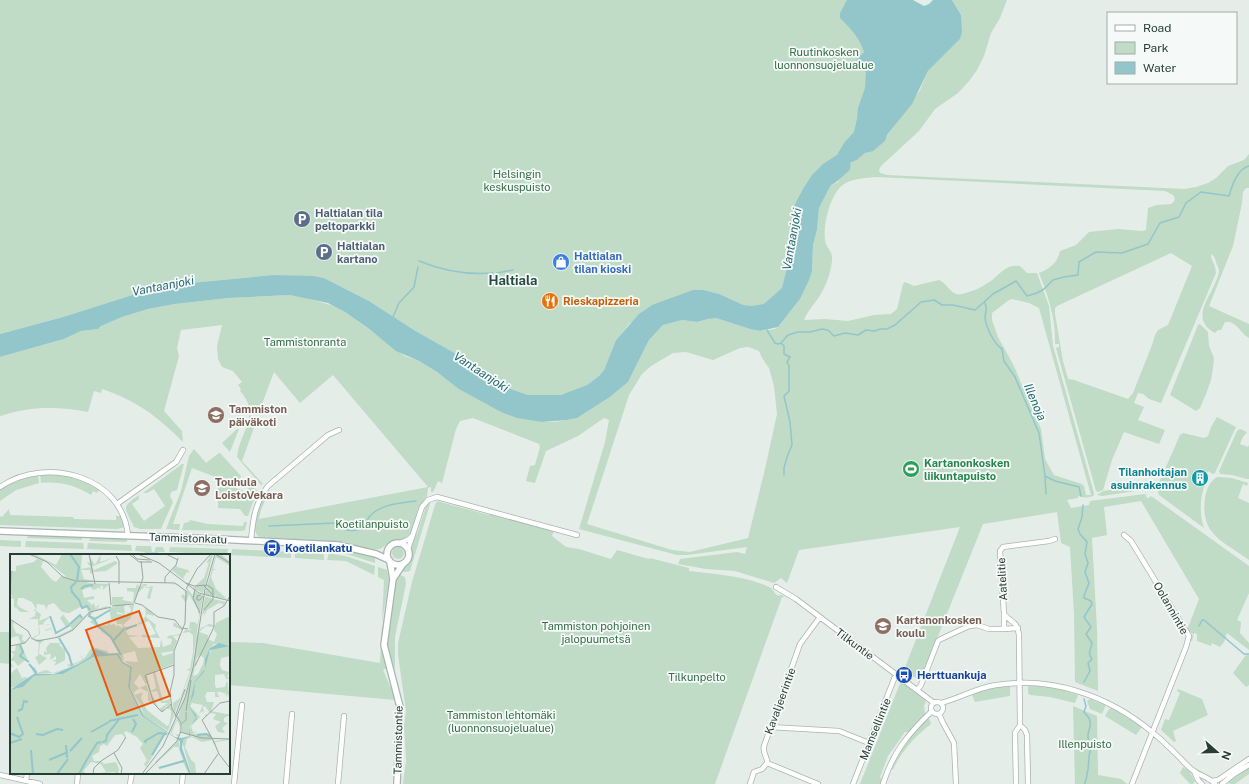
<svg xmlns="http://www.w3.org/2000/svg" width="1249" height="784" font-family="'Public Sans',sans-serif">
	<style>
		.green { fill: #c0dbc6; fill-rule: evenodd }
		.water { fill: #93c6cb }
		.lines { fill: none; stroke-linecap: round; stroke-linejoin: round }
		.stream { stroke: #93c6cb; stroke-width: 1.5 }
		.minor-casing { stroke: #a8b5af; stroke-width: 6 }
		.tertiary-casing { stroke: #a8b5af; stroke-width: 8 }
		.minor { stroke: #fff; stroke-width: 4.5 }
		.tertiary { stroke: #fff; stroke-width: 5.5 }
		.labels { text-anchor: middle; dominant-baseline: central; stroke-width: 3.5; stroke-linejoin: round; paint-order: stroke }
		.park-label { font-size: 11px; fill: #346f48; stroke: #f5f9f7 }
		.service-label { font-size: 11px; font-weight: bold; fill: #4e5e75; stroke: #f5f9f7; text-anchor: start }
		.shop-label { font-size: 11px; font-weight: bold; fill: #366cbe; stroke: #f5f9f7; text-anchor: start }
		.food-label { font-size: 11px; font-weight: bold; fill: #c56008; stroke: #f5f9f7; text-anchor: start }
		.education-label { font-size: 11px; font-weight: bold; fill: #785e54; stroke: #f5f9f7; text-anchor: start }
		.leisure-label { font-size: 11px; font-weight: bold; fill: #27864d; stroke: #f5f9f7; text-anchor: start }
		.culture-label { font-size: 11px; font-weight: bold; fill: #0d838f; stroke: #f5f9f7; text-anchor: end }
		.street-label { font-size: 11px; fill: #263d35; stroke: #f5f9f7 }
		.transit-label { font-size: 11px; font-weight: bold; fill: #164399; stroke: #f5f9f7; text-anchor: start }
		.water-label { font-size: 12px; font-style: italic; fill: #266a73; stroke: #f5f9f7 }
		.quarter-label { font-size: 13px; font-weight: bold; fill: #244d40; stroke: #f5f9f7 }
		.inset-river { fill: none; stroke: #93c6cb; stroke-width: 2 }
		.inset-road { fill: none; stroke: #99a7a1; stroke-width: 1 }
		.view { fill: #e8590c; fill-opacity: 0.15; stroke: #e8590c; stroke-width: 2 }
		.inset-edge { fill: none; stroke: #263d35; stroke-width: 2 }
	</style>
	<rect width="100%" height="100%" fill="#e5ede9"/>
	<path class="green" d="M0,0h886l-9,110 -48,58 -40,127 -53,22 -106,6 -14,17 -12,30 -5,6 -12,9 -14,7 -12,3 -13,1 -20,-1 -17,-6 -81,-50 -16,-9 -45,-29 -45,-23 -51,-3 -104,10 -21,5 -85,27 -63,17z
		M952,0h55l-7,18 -9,15 -7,23 -7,14 -8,11 -11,12 -23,16 -16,22 -38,35 -2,4 1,3 7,2 298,14 11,-2 12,-4 8,-5 12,-12 16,-6 5,-6v34h-3l-3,4 -1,11 -9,43 -24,60 40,18v14c-9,-5 -13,-18 -24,-16l-4,8h-3l-3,3c-29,-16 1,-40 4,-62 0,-3 -2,-6 -3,-9 -1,-4 -1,-5 -5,-8v3l4,10 1,6 -55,130 -12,-4 -6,-5 -5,-1 -4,10 10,4 -6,13 27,10 -6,14 -35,-12 -12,28 -9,30 -5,2 -2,-1 -40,-143 3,-1v-3h-4c1,-26 -7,-48 -16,-71 11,-4 19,-11 21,-22l16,-6 13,-13 29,-3 24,2 4,-1 2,-22 9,-3 14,-1c4,-3 5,-5 2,-9l-8,-4 -288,-14c-11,1 -23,1 -33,7 -14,9 -21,41 -19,56 1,8 8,11 7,20 -1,13 -6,26 -13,37 -5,7 -12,15 -15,23l21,-1 23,2 26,-6 17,-1 6,-5 6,-25 2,-2 9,4 25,-6c7,3 10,11 17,14 3,1 7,0 9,-1 10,-2 18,-7 26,-12 10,-8 15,-17 29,-15l7,7h10l12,33 4,40 41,147v2c-5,4 -11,2 -16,1v2l-11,2 4,8 18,-3 1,-4 55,-7 2,4h2l1,-2 4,2 95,68v27l-12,27 4,2 -1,11 9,10v7l-22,-17 -3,9 -4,5 -8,-4 -1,3 -14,-5v-7l-3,-1 -2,8h-2l3,-7 -6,-4 12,-31 -58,-98 -37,6 3,28 -15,3 5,91 1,62 -23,-9 -1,-68 -4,-67 -9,-4 -4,-31 -74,12 -63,157 -16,-11 56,-143 -161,23 -12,33 -6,-5 -7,5 -39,-12 -29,-2 -28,-5 2,-5 57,-7 8,2 2,-7 -60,8h-10l-98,-26 26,-87 4,-22 -5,-2 -26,18 -32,15 -11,32 -9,-2 4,-15 5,-1 5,-18 -1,-3 -66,-26 -13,3 -4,8 -14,54 -4,-2 -5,11h-2v-5l-3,1 -1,8 -6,8 -7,24 -4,6 -7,5 -9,1 -14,9 -9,1 -26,-8 -86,-5c-11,-10 -1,-32 5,-42l3,1 -6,14 -2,9 169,-32 -95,-112 -33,28 -26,-31 -12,32 -13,10 7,8 -14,39 21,23 -2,1 -24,-28c2,-24 25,-42 3,-66l1,-2 -3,-4 4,-3 -9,-11 -11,-4 -4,-8 -1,-13 5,-21 -41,5 -4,18 2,8 -15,55 18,20 1,11c-26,-26 -46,-41 -81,-53l-1,4 -7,-2 -6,21c-30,-6 -58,-6 -88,4v-59l64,-18 17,-8 17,-2 3,-3 21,-9 26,-8 27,-5 54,-6 61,-3 13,2 31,9 11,6 60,44 14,5 82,51 41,10h13l22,-4 33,-21 18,-15 21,-42 14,-15 19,-5 15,2 11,-3 8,-1 34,11 10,2 15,-2 3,-2 22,-28 12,-28 1,-26 4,-15 2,-22 12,-23 6,-2 13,-20 7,-3 8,-7 14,-7 16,-21 25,-35 8,-19 32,-32 1,-24zM1171,253l21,13 -24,59 -10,5 -3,5 -3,10 -19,48 -5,6 -54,-19 -6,-1 -5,-18 -8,-47v-6l2,-2zM1012,299l17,4 10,5 52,187h-5l-2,-9 -2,-2 -28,-9 -9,-16 -4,-30 -28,-65 -15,-27 -6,-17v-7l17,-13zM748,347l11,4 3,7 7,10 5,18 3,28 -12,55 -17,69 -58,14 -18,-2 -85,-26 42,-129 13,-21 9,-8 22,-13 13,-1 27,8 27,-12z
		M1200,324l8,8 1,14 5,12 -1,10 -2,12 -5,14 -6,14 -4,3 -26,-16 28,-70z
		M1217,417l19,10 -1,2 -20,44 -2,1 -5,-3 -2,4 -7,-4 -6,12 7,4 3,-5 2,2c-5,14 -6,29 -1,44l-45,-33 -1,-3v-7l22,-50 3,-2 21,5 4,-2 3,-9z
		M237,429h2l-9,23 -8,-9z
		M1240,429l7,3 -4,5 -3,7 8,3 1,-2v34h-2l-15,-4 -12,-1 -1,-3 18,-40z
		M194,449l12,14 13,-10h1l21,23 -5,12 10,4 3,-6 2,-1 6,6 -9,25h-3l-5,-7 -22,-1v-30l-26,-10 -19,56h7l-1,6 -13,-1 15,-38 8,-35z
		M182,464h2l-7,26 -6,2 -1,4 3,6 -12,27h-21l-6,-2c-9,-20 -14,-19 5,-32v4l-7,5 12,17 21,-15 -11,-17 -7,4h-4z
		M40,474c24,0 39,3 59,16l-2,3 -4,-2 -2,4c-16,-10 -32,-14 -50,-12z
		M38,475l1,8 -23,7 -16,11v-11c11,-8 24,-12 38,-15z
		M1217,477l15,1 16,5 -1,3 -4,-2 -5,14 11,5v57c-26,-19 -49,-25 -44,-62 1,-8 5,-17 12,-21z
		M1145,485h4l-1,2 -6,3 -40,6 -5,-1 6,-4z
		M431,501l-21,70 -4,1 -7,-1 12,-12 1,-16 6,-12 8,-25z
		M437,501l52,14 3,-5 63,17 -3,9 14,11 13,2 32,10 6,-9 32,9 1,-1 39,10v3c23,3 48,4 70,12 4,1 9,3 12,5 4,3 3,9 11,7l3,2h-3l-67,187h-312l3,-24 -2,-34 2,-15 -8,-56v-12l14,-61 23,-77z
		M9,509l1,6 63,2 1,2 42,1v-4h5l4,11 -8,2 -117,-4v-9l2,1z
		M190,520l18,4 35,2 1,-4h3l-2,8 -4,1 -59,-1 2,-7 5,-1z
		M29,534l53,2v4l-55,-2z
		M92,537l35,1v4l-38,-1z
		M0,540l21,1v6l-21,-1z
		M26,541l57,2 1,6 -59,-2z
		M174,541l51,2 1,3 -52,-2z
		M88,543l43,2 1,6 -45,-2z
		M299,545l36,2 14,2 26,8v6l-38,-12 -40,-2z
		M136,546h15l1,6h2l2,-5h7l2,5h-7l-1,3h-13l1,-3 -10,-1z
		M392 553a6 6 0 1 1 12 0a6 6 0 1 1-12 0Z
		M170,547l58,2 -1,6 -58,-3z
		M232,549l59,3v6l-60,-3z
		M295,552l28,2 1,1v5l-29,-2z
		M329,553l20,4 26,9 -1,9 -28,-14 -19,-1z
		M378,567l9,3 2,10 -7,42 2,-42 -6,-3z
		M398,574l7,3 1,7 -11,53v33l-7,-21v-7l8,-63z
		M382,627h2l3,39v2l-4,2 7,16 4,4 1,5h-1l3,4 1,22 -1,3 -2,-24 -166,-15v-43l34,1 117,20z
		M0,632h11v32l-11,-1z
		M1246,655h3v30l-3,2 -13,-14z
		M901,681l25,20 -2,5 1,8 -17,18h-3l-17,24 -8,21 2,3 -1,4h-21z
		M1028,685l29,3 21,7 -3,8 -25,-6 -20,-2 -2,-2z
		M1010,686v10l-35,6 -3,-7 14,-6z
		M1178,689l24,10 6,16 -35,16 3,10 -2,1 -13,-12 4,-11 4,1 11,-27 -3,-2z
		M1090,699l15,6v2l-3,7 -12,-5 -3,-8z
		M1073,706l24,10 1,59 23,4 6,5h-52z
		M1112,708l30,19 -6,8 -31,-19 4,-7z
		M929,718l2,6c-17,13 -28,26 -38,45h-2c9,-20 21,-37 38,-51z
		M1183,767l7,5 5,9 -2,3h-3l-10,-11z
		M1249,767v7l-14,10h-5l-2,-2z"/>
	<path class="water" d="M847,0h66l11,6 5,-2 4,-4h19l9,15 1,17 -2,7 -32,32 -16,33 -25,31 -2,6 -12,10 -8,2 -8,7 -7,3c2,8 -3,9 -8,14 -5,4 -6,6 -11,8l-12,23 -2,22 -4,15 -1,26 -3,9 -9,19 -22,28 -18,4 -10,-2 -34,-11 -8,1 -11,3 -15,-2 -19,5 -14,15 -21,42 -18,15 -33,21 -10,2 -25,2 -25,-4 -16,-6 -42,-23 -22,-17 -18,-11 -23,-10 -27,-22 -24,-17 -17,-9 -38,-8 -61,3 -54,6 -27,5 -26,8 -21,9 -3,3 -17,2 -17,8 -64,18v-23l63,-17 85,-27 21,-5 104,-10 40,1 11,2 45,23 45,29 63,36 19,14 15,9 17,6h33l26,-10 12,-9 5,-6 12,-30 23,-26 13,-9 41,-15h10l16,4 24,11 9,1 12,-2 18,-16 11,-43 -1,-20 3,-21 8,-15 9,-14 11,-11 14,-9 7,-12 10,-11 3,-13 1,-11 7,-20 1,-15 -4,-7 -6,-6 8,-8c-4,-14 -14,-24 -24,-34v-5z"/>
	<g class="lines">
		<path class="stream" d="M419,261c24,10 48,14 74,12
			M497,273l16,-3
			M985,303c3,9 0,8 0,15 1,9 9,26 17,31l2,12 11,16 24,56 6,43 10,5 24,6 2,9
			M393,317l6,-14 15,-16 4,-20
			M767,330l8,13 3,1 3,-1 7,-8 10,-3h12l12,-3 6,1 6,6 11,-3 13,2 8,-5 9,1 5,-2h7l8,-4 26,-23 13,-2 8,5h11l22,5 18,-16 23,-13 11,15 10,-3 7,-4 9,-9 11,-3 14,-2 1,-13 17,-10 26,1 26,-9 12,-21 19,-6 7,-14 15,-11 28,4c3,-10 8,-27 20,-30
			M781,343l3,3v8l6,3 -3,5 2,4v25l-5,5 6,26 2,23 -5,12 -3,11v7
			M1045,476l1,18
			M1083,505l-1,12 -4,12 2,5 7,8 -2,12 3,9 -3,9 4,11 -5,13v2l7,3 1,3 -8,13 7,10 -5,7 6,9c-1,7 -5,10 0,16l-4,4 2,8 -6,11
			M269,526l67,-3 3,1c3,8 15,7 23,5 4,-4 4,-9 8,-13 10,-12 32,-13 46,-15
			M1199,626l3,-6h2l40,34h5
			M1084,699l2,7 -2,6c2,3 6,6 6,9 2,8 -5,12 -1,20l-2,3 4,4c-4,11 -1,16 -4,26 0,5 -2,6 -2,10"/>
		<g class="minor-casing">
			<path id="minor" d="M0,487c45,-31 123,-12 128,49
				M117,504l59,-42 7,-12
				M1124,535l7,6 58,95 -3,11 -54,137
				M251,540c2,-21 4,-37 17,-54l60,-51 11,-5
				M400,543l9,-4 3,-3
				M408,549l14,-42 6,-7 9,-3 140,38
				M776,587l20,12 138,104
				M1004,629l14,-1
				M917,690l4,-5 17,-44 3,-2 28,-13 8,-1 12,4h15v-15
				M931 708a6 6 0 1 1 12 0a6 6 0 1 1-12 0Z
				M941,703c19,-5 35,-15 55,-18 56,-9 113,11 156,47 9,7 18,16 27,25 5,5 10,11 15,14 7,5 16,7 21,13
				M939,714l4,9 11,20 2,41
				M1020,725l-1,-90c-3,-16 -7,-11 -15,-21l-4,-63 3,-4 46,-6 6,-2
				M770,727l69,4 30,12
				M767,763l51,21
				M1194,771l4,9 4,4
				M0,775l40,9
				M26,781l1,-8
				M1212,781l6,-1 31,-21
				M77,784l1,-11
				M130,784l2,-11
				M182,784l1,-11
				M234,784l8,-79
				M286,784l6,-70
				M338,784l6,-68
				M750,784l4,-12 8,-3 5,-6c1,-6 -5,-10 -3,-17l36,-102 20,-27
				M853,784l43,-110
				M883,784c10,-32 25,-50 49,-73
				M1016,784l-1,-51 5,-8 5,5 2,5 1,49
				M1222,784l12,-10 15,-9"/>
		</g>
		<g class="tertiary-casing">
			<path id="tertiary" d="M0,531l217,8 121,6 38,9 13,6
				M387 554a11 11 0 1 1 22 0a11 11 0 1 1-22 0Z
				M390,562l3,17 -9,66 16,62 -3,77
				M393,579l10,-15"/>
		</g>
		<use href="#minor" class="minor"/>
		<use href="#tertiary" class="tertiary"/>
	</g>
	<defs>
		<g id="parking-disc" transform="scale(0.9)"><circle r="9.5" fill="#5c6f8a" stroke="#f5f9f7"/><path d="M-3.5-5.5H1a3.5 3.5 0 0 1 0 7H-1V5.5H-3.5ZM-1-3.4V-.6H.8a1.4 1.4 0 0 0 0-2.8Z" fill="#fff"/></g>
		<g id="shop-disc" transform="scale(0.9)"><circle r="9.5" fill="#3f7fe0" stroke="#f5f9f7"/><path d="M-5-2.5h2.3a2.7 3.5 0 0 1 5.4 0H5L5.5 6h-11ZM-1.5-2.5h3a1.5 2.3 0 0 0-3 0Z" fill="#fff"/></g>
		<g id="restaurant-disc" transform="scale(0.9)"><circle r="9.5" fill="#e8710a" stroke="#f5f9f7"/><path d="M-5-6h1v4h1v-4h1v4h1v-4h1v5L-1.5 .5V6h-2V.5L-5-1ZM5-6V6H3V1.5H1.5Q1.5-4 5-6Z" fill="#fff"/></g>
		<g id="school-disc" transform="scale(0.9)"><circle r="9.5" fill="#8d6e63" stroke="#f5f9f7"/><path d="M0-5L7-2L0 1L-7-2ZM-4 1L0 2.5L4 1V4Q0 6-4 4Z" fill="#fff"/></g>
		<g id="stadium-disc" transform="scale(0.9)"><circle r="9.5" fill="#2e9e5b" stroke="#f5f9f7"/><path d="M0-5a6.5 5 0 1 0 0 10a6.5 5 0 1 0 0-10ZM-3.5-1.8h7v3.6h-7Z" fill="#fff"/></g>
		<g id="building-disc" transform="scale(0.9)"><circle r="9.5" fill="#0f9aa8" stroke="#f5f9f7"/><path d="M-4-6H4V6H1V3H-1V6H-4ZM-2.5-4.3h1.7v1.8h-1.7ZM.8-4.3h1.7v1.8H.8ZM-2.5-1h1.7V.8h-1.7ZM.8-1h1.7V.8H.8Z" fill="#fff"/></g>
		<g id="bus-disc" transform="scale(0.9)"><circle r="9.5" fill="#1a4fb4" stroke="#f5f9f7"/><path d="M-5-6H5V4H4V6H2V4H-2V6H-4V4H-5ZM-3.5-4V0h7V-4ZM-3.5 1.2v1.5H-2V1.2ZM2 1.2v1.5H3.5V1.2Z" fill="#fff"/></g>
	</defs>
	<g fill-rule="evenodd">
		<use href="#parking-disc" x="302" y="219"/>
		<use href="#parking-disc" x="324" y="252"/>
		<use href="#shop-disc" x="561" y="262"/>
		<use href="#restaurant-disc" x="550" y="301"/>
		<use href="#school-disc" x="216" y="415"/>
		<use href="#stadium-disc" x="911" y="469"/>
		<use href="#building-disc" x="1200" y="478"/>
		<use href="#school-disc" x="202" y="488"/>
		<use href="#bus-disc" x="272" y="548"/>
		<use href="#school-disc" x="883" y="626"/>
		<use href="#bus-disc" x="904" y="675"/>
	</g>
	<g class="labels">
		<g class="park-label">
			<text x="824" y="52">Ruutinkosken<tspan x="824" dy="13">luonnonsuojelualue</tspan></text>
			<text x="517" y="174">Helsingin<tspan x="517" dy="13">keskuspuisto</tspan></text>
			<text x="305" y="342">Tammistonranta</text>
			<text x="372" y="524">Koetilanpuisto</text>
			<text x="596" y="626">Tammiston pohjoinen<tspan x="596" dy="13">jalopuumetsä</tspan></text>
			<text x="697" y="677">Tilkunpelto</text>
			<text x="501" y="715">Tammiston lehtomäki<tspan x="501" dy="13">(luonnonsuojelualue)</tspan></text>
			<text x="1085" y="744">Illenpuisto</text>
		</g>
		<g class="service-label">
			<text x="315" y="213">Haltialan tila<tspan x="315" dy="13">peltoparkki</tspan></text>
			<text x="337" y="246">Haltialan<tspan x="337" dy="13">kartano</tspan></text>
		</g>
		<g class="shop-label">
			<text x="574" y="256">Haltialan<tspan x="574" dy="13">tilan kioski</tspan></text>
		</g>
		<g class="food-label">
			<text x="563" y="301">Rieskapizzeria</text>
		</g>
		<g class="education-label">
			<text x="229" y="409">Tammiston<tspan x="229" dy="13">päiväkoti</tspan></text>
			<text x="215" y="482">Touhula<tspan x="215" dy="13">LoistoVekara</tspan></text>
			<text x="896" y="620">Kartanonkosken<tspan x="896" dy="13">koulu</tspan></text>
		</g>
		<g class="leisure-label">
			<text x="924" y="463">Kartanonkosken<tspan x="924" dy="13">liikuntapuisto</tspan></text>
		</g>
		<g class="culture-label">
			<text x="1187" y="472">Tilanhoitajan<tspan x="1187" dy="13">asuinrakennus</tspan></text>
		</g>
		<g class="street-label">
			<text transform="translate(188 538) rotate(2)">Tammistonkatu</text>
			<text transform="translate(1002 579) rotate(-93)">Aatelitie</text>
			<text transform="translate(1171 608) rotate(60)">Oolannintie</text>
			<text transform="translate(855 644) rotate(37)">Tilkuntie</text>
			<text transform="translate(780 701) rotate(-70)">Kavaljeerintie</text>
			<text transform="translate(875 729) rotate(-68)">Mamsellintie</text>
			<text transform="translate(398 740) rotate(-89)">Tammistontie</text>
		</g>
		<g class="transit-label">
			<text x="285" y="548">Koetilankatu</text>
			<text x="917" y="675">Herttuankuja</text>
		</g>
		<g class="water-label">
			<text transform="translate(792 239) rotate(-80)">Vantaanjoki</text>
			<text transform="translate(163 286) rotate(-11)">Vantaanjoki</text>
			<text transform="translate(481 372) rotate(33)">Vantaanjoki</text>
			<text transform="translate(1035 402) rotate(67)">Illenoja</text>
		</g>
		<g class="quarter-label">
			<text x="513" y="280">Haltiala</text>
		</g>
	</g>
	<g transform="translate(10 554)">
		<rect width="220" height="220" fill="#e5ede9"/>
		<path d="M21,0h3l22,11 6,-11h26l7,11 6,-11 -1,8 16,-5 -25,10 -3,-3 -1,-2 4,1 -2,-8 -7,-1 -1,15 11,-2 2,3 21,-9 3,2 -12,8 -12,1 -2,-2 1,4 -7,-2 4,1v-3h-9l3,9 10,2 -8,2 23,1 -6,6v-4h-3l1,3 -6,-3 3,2 -4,2 -4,-3 -8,3 2,8 10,-2v3l-7,1 5,5 2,-2 2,6 1,-3 3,-2 -3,5 10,-3v2l9,-1 -4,-3v-7h12l-2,3 11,2 1,-10 -7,-1v-3h9l1,-4 3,3 3,-3h4l-1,3 -3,-2 1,3 9,-2 -3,13 -3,-1 3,-10h-7l-4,4v-3l-5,13 -10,4 1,8 -8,-2v2l12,1 -3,-3 4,1 1,-5 -3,-2 6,-1 -3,13 -8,7 4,3 10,-4 -11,7 2,4 13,1 -12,1 9,11 22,-1 1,-8 2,8 8,-3 1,-5 -5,-1 1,-2 12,-2 2,-4 -9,-4 1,-4 8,7 -4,11 1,-5 -6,1 4,5 -4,10 -12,2 2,3 10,-3v11l-18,7 8,30 7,-2v5l-5,3 -2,5 -4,-2 -6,-8 -6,-19 -1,2 1,1 6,18 -5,-4v-8l-8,-4 -6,4 1,3 8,-3 -2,6 6,12 20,16 2,-1 2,-10v-5l-5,-2 5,-3 2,5v-7l7,-5 10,-27 -4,-2h4l3,-17v-17l-4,-3 -6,1 2,-3h8l-4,-1 1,-7h5l2,3 2,-8 -1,-7 -9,-16 -3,9 -5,-7 2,-2 3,3v-4l-7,-8 -8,-1h7l8,8 1,-4 6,8 1,-5 9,5 -6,35 -3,-1 3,1 -5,37 -24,63 -24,-15 -3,-10 -11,-18 2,-21 -12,-9 2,5 8,5 -2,19 14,29 25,16 -21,35 -2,-3 3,-4 -7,-12 3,-4 -6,-7 -11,-6 -2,2 2,3 -1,2 -3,-4 -7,1 -8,11 -3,-2 -4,2 -1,6 -7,4 2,5h7l3,3 12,-2 3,7 -1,5 -4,-2 -21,2 13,-2 -5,-8 -10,-2 -7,8 1,4h-75v-84l13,-3 11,-11 29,-2 27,-16 -35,15 -20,1 -1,-2v2l-14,11 -10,3v-14l7,-6 5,10 4,-1 1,1 -3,2 10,-6 -5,-11 5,5 1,-1 2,6 9,-3 7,3 16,-6 -2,-3 4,1 -3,-12 5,11 5,-2 -8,-10 8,10 5,-3 -4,-5 1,-2 -1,2 5,5 8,-12 15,4 -6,-21 -11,-8 2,-2 -4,-6 -15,16 -14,7h-4l17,-8 -2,-4 -4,2 -6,-9 3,-3 -1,-2 8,11 9,-9 3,3 6,-5 -1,-6 -4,2 -3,-2 -11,6 -7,-1 -8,-9 -6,2 -2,5 -1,-5 -8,-1 -1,7 5,3 -2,7 12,-5 -8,7 1,1h4l2,1 -5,-1v6l6,-2 4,9 -4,-8 -6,2v2v-9l-6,1 1,9 -7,5 11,1 -4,4 -1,10 8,4 -8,7 -4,-8 3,-1 1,-13 -7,-5 7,-4 -1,-15h-9l6,-3 1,-5h-3l-4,-5 4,5 3,-2 -4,-7 -9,-4h-5l-1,7h4l-4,1 12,6h-9l-4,-5 -2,1v-9l-4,-2 3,-1 -3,-2v-23h6v-5l18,-4 3,-3 -7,-3 13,5 -2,6 11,13 4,2 5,-6 15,5 -13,-5 -2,-1 6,2 -15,-12zM99,54l2,11h5l1,5h5l1,4 -6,-3 -1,3 -1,-4 -5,1 -1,-6 -11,-1 12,-8 -14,7 -6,-1 4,-5zM88,64l11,1 -1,6 -9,1 -5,-5zM91,77l9,7 9,15h-11zM125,97l3,11 -14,-1 -1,-7zM143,119l3,15 -5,3 -4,-16zM130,120l6,11 -7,3 -5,-5zM147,137l4,12h7l-9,6 -8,-17zM202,0h1l-10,39 -10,-5 11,-10 5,-16 -3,1zM206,0h5l9,8v4l-14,-9 -3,12 5,1h-5l-2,7 5,12 11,10 -11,-2 -1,-4v5l-10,-4zM167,10v3l11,3 2,3 -3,-1 -4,6 2,3 -13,-11zM195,42l8,3 13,3 -4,5 1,-3 -4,-1 -12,7 -4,8 2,-7 -3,5zM135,53l10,9 -8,-2 -1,3 10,8 -1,4 5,9 -19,-1 2,-3 5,2 8,-2 -7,-13 -11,4v3l1,-9 -1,4 4,-1 4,-7zM220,62v29l-16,-1 -4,4 -5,12 9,-14h16v10l-9,2 -1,7 2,5 7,2 -2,5 3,1 -4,1 -2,-5 -9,1v10l1,3 9,-1 2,-7 3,20 -2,-6 -3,3 1,-3 -5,-2h-4l2,5h-4v-5h-8l-2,4 2,6h7l-3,9 15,3h4v-4v5l-6,3v4l4,1 -6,5 3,5 -7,-1 -3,-6 -3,2 9,-6 -8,-3 3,-5 -6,-1 -5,-7 -2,1 1,7 4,1 -2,1 -4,-5 -3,3 4,-9 -11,-2 -2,3 10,11 -9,9 2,6 4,-1 -4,3 17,-1 2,5h-9l9,1 2,2 14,-2 2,1 -15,2 3,11 -4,-12v4l-2,-5 -10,2 -10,-5 -5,2 -2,8 6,13 4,3 1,10 8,-1 -11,2 2,-1h-4l-9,-32 8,-5 7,2 -7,-3 -1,-5 2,-5 6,-6 -1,-4v4l-5,5 -2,4v7l-7,-3v-8l3,-3 1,-3v-9l-1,11 -3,3 -4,-4 3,6 -2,12 -9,-5 8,-15 12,-35 1,-6 -14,40 17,-53v4l2,-28 4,-17 -3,20 3,-14 2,2 -1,-2 8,-4 5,1v2l-8,-1 -7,6 9,3v4l6,3 3,-8 -3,-4 2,-7zM190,101l4,3 -1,6 -5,10 -5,2 -3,13 7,-31zM167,166l3,7 -1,7 -4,1 -3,-3zM0,66l4,1 -1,5 3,7 7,2 -1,5 4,2 -5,2 -3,-8 -8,2zM49,84l2,4 -2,3 6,5v10l-11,6 2,-4 -4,-2h4v-4l-6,4 1,-6 -7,1v-4l3,2 -1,-5 4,-5h10zM11,90l8,19 -4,-3 -7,6 -4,-5h-4l3,5 -3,2v-7l4,-6 -3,-4h4l1,-6zM169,186l1,10 9,24 -6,-12 -24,6 -4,-6zM166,191l-2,2h4l5,13 -24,7 -3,-4z" fill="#c0dbc6" fill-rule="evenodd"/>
		<path d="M209,89l11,3 -20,4 -6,22 -9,10 -1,12 -5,11 1,3 6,7 1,4 -7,7v10l-7,4 -1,8 9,26h-2l-9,-24v-9l-38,-25 -14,-29 2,-19 -8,-5 -5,-8 -24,2 -30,17 -29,2 -11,11 -13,3 24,-16h20l24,-10 12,-7 5,-8 14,5 9,-1 5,9 9,5 -2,21 14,28 31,21 7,1 7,-2 1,-10 6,-8 -7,-11 6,-26 10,-12v-10l5,-11z" fill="#93c6cb"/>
		<path class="inset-river" d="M60,0l9,13 -2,13M66,28l-5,5 1,5 7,8 3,8 5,-2 3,4M0,33l1,-16M71,35l4,-3 8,-1M80,60l-1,2 5,3 4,7 13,11 10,18M40,62l6,17 14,-8M85,65l15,-9M60,70l10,-9 2,3M115,75l12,-4M49,84l10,17 3,11M103,87l11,-12M10,91l3,7 -3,4 9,6M19,110l7,8 -1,3M8,157l4,-2 2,-8 4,1M99,167l29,-6M81,178l18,-10M122,178l4,-8 -3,-5M0,179l9,4 4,-3 -6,-17M26,180l7,1 14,-6 6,1M187,181l9,-1 5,3M92,188l4,-1 1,-6 13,-17M0,189l12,-4M136,189l-1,-2 14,-8 8,1M56,191l1,13M21,196l2,24M60,197l12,-13M142,201l13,-22M39,206l19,-8M76,207l11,-18 4,-1M149,214l25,-7M47,220l11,-15M69,220l7,-13"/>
		<path class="inset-road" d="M19,0l18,8 16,15 13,4 99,2 11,8 -1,32 -11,28v24l-4,17 2,17 9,14v8l-4,10 -32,33M79,0l6,30M119,0l10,8h13M122,0l5,5 13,1M128,0l21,9 40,30 31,8M156,0l12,6M205,0l15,9M106,2l3,5v23M99,29l2,22M155,29v-6l11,-12 2,-7M176,29l8,3 13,-1 6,4v10l-9,11M194,32l9,9M176,35l11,-20 14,-15M185,35l-2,9 7,15M191,41l-4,1v4h3l3,-4M124,49l9,-25 -2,-17M125,49l7,2 16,12 17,3 6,8 7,1M102,52l22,-2M0,65l18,12 3,6M21,84l6,3 22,-4 14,-7 17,-18 21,-5M0,92l15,-3 5,-6M185,112l19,-39v-15l10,-6 6,-10M135,121l9,29 8,8M136,121l28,-10M176,157l5,-31M152,158l9,-8M165,163l10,-28M171,170l5,-4v-8M170,178l22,6 28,1M203,186l-11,-20 18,-17 10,-2M203,186l6,14 10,13M104,199l8,15 -1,6M83,220l1,-6 7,-7 17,-11 8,-13M132,220l21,-28 22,-48 8,-30 12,-79 10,-35M194,220l14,-20"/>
		<path class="view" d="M129,57l31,85 -53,19 -31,-85z"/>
		<rect width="220" height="220" class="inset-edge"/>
	</g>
	<rect x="1107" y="12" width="130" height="72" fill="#f5f9f7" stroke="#a2aea9"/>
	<rect x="1115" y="25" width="20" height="6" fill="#ffffff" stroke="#a2aea9"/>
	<text x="1143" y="32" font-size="12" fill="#263d35">Road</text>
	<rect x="1115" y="42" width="20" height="12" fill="#c0dbc6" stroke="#a2aea9"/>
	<text x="1143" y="52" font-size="12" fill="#263d35">Park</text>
	<rect x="1115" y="62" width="20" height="12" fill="#93c6cb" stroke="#a2aea9"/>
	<text x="1143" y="72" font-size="12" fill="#263d35">Water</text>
	<g transform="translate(1217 752) rotate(110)" stroke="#f5f9f7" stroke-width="3" paint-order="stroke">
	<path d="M0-3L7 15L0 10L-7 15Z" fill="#263d35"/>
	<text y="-6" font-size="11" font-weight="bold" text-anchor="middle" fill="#263d35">N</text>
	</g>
</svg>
